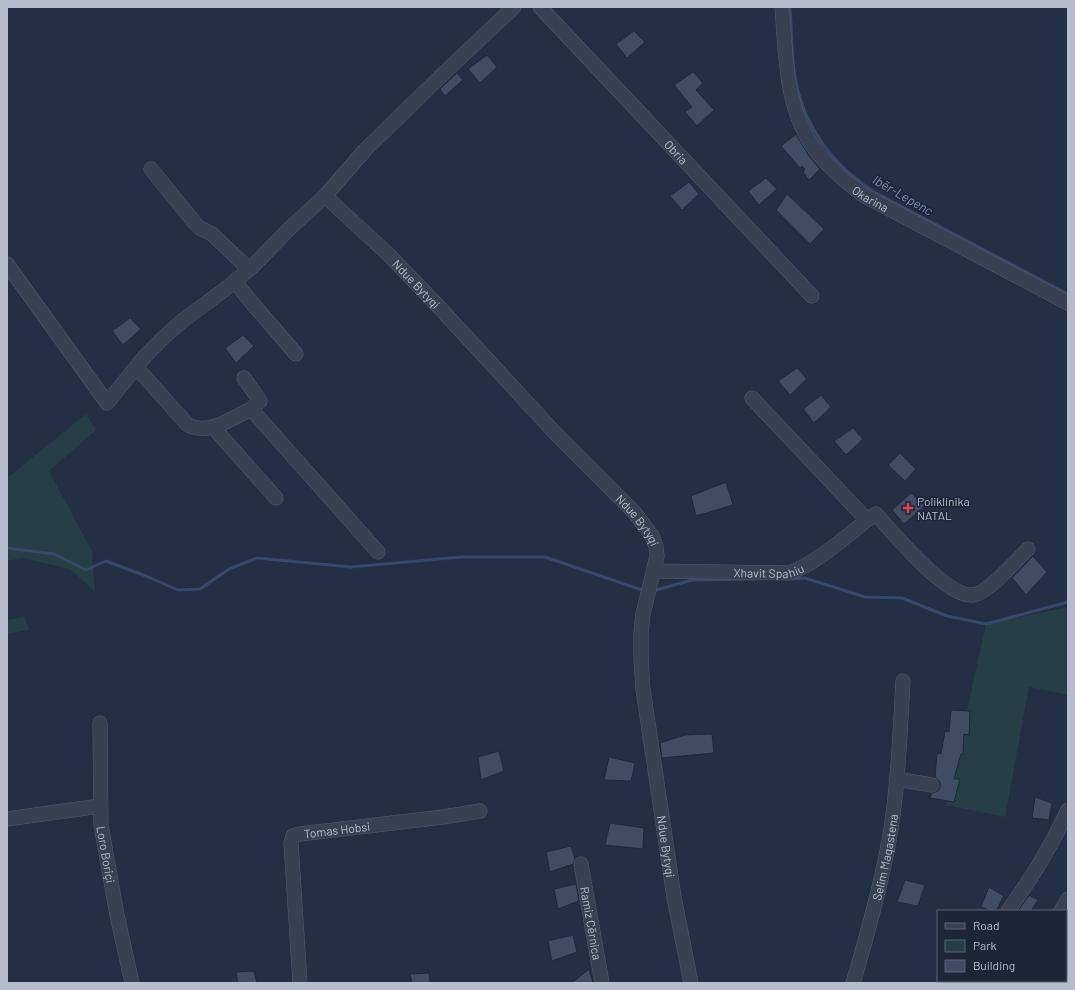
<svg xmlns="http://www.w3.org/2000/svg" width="1075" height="990" font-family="Barlow,sans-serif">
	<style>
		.green { fill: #263e45 }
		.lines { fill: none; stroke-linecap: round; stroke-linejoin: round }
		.stream { stroke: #36486c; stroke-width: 3 }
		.building { fill: #404b64; stroke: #1f283b }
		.minor-casing { stroke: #535c6e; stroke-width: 15 }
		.minor { stroke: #384153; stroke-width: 14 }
		.health-dot { fill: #e0444e; stroke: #1d2639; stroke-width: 1.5 }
		.labels { text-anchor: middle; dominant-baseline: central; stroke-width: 3; stroke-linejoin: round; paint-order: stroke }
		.street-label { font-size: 12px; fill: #b5bccd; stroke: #1d2639 }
		.poi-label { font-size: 12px; fill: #b5bccd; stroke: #1d2639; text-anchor: start }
		.water-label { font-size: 13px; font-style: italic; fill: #7a8eb7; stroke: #1d2639 }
	</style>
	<rect width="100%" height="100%" fill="#242e44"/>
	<path class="green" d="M86,414l10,16 -47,41 43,80 3,41 -25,-23 -48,-11 -15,3v-83z
		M1068,607v88l-39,-8 -24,130 -59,-12 40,-181z
		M25,617l4,13 -22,4v-14z"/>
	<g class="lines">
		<path class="stream" d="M790,7c2,30 1,66 11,94 14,41 39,69 75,92l192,101
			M7,548l47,6 32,16 20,-9 40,15 32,14 22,-1 29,-20 28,-11 94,9 110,-10h84l97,33
			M790,579l15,-1 60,19 37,1 45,18 39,8 82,-22
			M656,590l36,-10 62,-1
			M1066,939l2,-3
			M1030,983l2,-2"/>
	</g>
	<path class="building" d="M634,31l11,11 -18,16 -11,-14z
		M487,55l10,12 -17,16 -12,-14z
		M693,72l10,11 -7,7 18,20 -17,16 -12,-14 7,-5 -18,-22z
		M457,73l6,7 -18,16 -5,-7z
		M796,134l13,22 11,13 -11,11 -6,-8 2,-3 -3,-3 -2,2 -19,-22z
		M766,178l11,11 -18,16 -11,-14z
		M689,182l10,12 -17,16 -12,-14z
		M787,194l37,35 -14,15 -34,-34z
		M130,318l11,11 -18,16 -11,-14z
		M243,335l11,11 -18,17 -11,-15z
		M797,368l10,11 -17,16 -12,-14z
		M821,395l10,12 -17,16 -11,-14z
		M853,428l10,11 -17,16 -12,-14z
		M900,453l16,16 -11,12 -17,-16z
		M726,482l7,23 -37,11 -5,-20z
		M911,493l14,13 -21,18 -12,-14z
		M1033,556l14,16 -21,23 -14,-17z
		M951,710l19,1 -1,24 -5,-1 -1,20h-2l-7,25h6l-6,23 -24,-4 2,-5 6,-2 2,-4v-5l-5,-5 2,-24 4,1 4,-23 4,1z
		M712,734l2,19 -52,5 -2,-15 25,-8z
		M499,751l5,20 -23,9 -3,-23z
		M609,757l26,6 -4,18 -27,-1z
		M1035,797l17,6 -3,17 -17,-2z
		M610,823l34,5 -1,21 -38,-4z
		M571,846l4,13 -2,5 -23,8 -4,-20z
		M905,880l20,5 -7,21 -21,-4z
		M576,884l3,17 -21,8 -4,-20z
		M989,887l15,9 -8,15h-5l-10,-4z
		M1029,895l9,5 -7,11h-13z
		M573,935l4,17 -25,9 -4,-20z
		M589,969l4,14h-21z
		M254,971l3,12h-19l-2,-11z
		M429,973l1,10h-18l-2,-9z"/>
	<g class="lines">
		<g class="minor-casing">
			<g id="minor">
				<path id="s1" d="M540,7l272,289"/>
				<path id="s2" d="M782,7c4,50 3,102 34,144 13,17 30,31 47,44l205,108"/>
				<path d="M151,169l43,53 6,6 12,6 37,35"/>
				<path id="s3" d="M325,196l64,59 49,51 119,129 77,77 18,24 4,10 1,10 -14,58 -2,19v27l2,29 31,208 17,86"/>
				<path d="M7,264l100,139 38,-47 17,-17 20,-18 42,-31 29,-24 37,-38 35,-32 40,-46 78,-76 71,-67"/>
				<path d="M235,282l17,21 44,51"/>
				<path d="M136,367l51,57c20,13 45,-6 64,-15l127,143"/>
				<path d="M244,378l16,23 -9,8"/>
				<path d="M752,398l115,122 9,-6c17,19 71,84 97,81 14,-1 44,-35 55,-46"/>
				<path d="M213,427l63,71"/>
				<path id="s4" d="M654,571l134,2c23,-6 59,-37 79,-53"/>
				<path id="s5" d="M100,723l1,102 16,90 15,68"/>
				<path d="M896,779l36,6"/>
				<path d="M7,819l93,-13"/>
				<path id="s6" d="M581,864l21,119"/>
				<path d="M1008,911c24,-34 42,-62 60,-101"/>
				<path d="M1061,911l7,-12"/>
				<path d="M1066,927l2,-2"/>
				<path id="s7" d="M300,983l-9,-140 2,-7 7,-2 143,-17 37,-6"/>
				<path id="s8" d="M853,983c14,-47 27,-94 36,-142 9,-52 11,-107 14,-160"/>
				<path d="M953,983l2,-2"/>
				<path d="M1018,983l1,-2"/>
			</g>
		</g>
		<use href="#minor" class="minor"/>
	</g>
	<path class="health-dot" d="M906 502h4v4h4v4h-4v4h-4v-4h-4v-4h4z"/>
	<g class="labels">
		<g class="street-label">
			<text stroke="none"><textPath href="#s1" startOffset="199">Obria</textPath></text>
			<text stroke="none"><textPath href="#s2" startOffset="223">Okarina</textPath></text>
			<text stroke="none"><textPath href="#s3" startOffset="127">Ndue Bytyqi</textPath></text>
			<text stroke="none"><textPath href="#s3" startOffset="451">Ndue Bytyqi</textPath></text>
			<text stroke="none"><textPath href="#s4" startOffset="115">Xhavit Spahiu</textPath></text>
			<text stroke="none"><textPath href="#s7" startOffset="192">Tomas Hobsi</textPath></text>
			<text stroke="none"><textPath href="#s3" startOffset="787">Ndue Bytyqi</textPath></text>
			<text stroke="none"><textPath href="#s5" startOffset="132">Loro Boriçi</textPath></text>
			<text stroke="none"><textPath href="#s8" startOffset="130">Selim Maqastena</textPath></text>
			<text stroke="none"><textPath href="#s6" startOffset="60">Ramiz Cërnica</textPath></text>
		</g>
		<g class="poi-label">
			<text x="917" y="501">Poliklinika<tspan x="917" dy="14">NATAL</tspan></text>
		</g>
		<g class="water-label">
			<text transform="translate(903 195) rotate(30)">Ibër-Lepenc</text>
		</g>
	</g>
	<rect width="1075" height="990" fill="none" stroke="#b5bccd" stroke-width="16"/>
	<rect x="937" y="910" width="130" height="72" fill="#1d2639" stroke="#5a6274"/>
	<rect x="945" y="923" width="20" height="6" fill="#384153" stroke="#5a6274"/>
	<text x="973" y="930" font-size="12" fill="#b5bccd">Road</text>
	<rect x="945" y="940" width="20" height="12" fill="#263e45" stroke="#5a6274"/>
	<text x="973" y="950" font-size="12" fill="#b5bccd">Park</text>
	<rect x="945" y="960" width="20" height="12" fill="#404b64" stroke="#5a6274"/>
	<text x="973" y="970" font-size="12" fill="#b5bccd">Building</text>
</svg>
